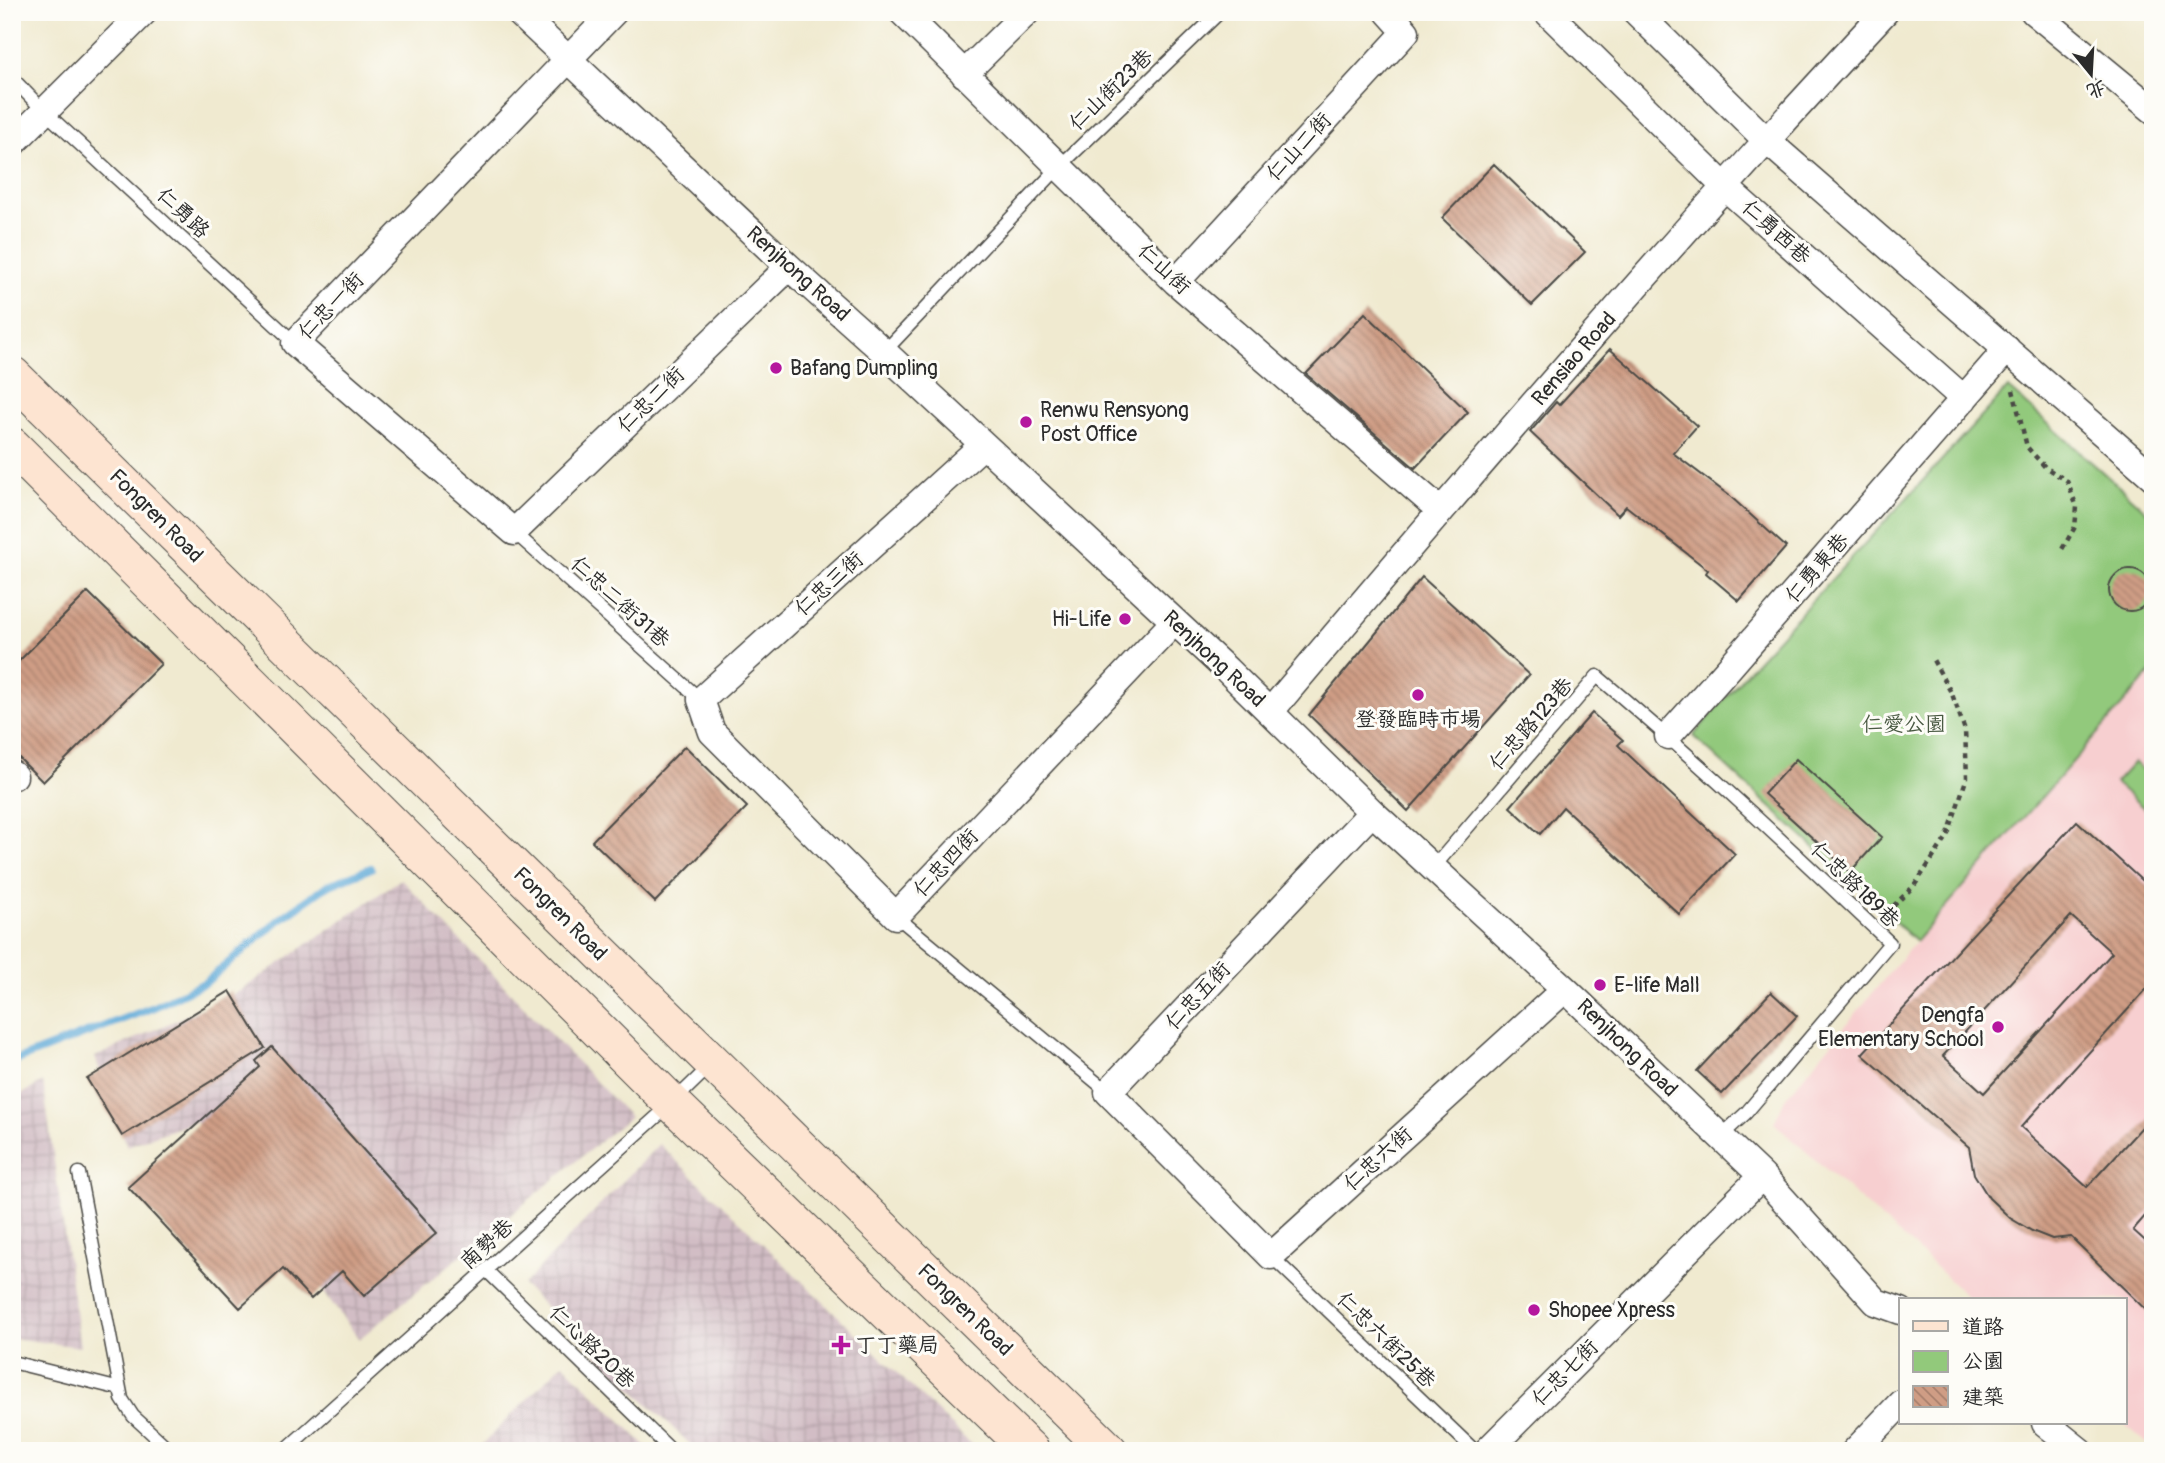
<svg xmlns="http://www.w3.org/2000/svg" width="2165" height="1463" font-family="Pangolin,'LXGW WenKai TC',sans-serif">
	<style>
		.built { fill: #f7cfd0 }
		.industrial { fill: url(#industrial-grid) }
		.green { fill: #92c97b; stroke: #5e7a53; stroke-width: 2 }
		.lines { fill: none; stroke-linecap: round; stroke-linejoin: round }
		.stream { stroke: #60aad8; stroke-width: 8 }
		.building { fill: url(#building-back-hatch); fill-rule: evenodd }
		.service-casing { stroke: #494844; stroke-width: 15 }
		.minor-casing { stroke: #494844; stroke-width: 29 }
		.secondary-casing { stroke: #494844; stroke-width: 39 }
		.path { stroke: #494844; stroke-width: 4.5; stroke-dasharray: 5 5; stroke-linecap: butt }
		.service { stroke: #fff; stroke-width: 12 }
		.minor { stroke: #fff; stroke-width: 26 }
		.secondary { stroke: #fde4d1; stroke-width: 37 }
		.poi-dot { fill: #b5179e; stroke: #fdfcf7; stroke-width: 2.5 }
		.labels { text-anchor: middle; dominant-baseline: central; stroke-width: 6; stroke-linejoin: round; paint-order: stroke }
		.street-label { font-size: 21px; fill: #2b2b2b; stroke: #fdfcf7 }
		.poi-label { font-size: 21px; fill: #2b2b2b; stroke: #fdfcf7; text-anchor: start }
		.park-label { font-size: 21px; fill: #4a5a43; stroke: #fdfcf7 }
	</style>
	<defs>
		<pattern id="industrial-grid" width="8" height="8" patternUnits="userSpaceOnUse" patternTransform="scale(1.75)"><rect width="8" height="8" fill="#d2bdc5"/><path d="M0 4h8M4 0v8" fill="none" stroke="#b4a3a9"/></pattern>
		<pattern id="building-back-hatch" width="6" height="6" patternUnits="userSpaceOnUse" patternTransform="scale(1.75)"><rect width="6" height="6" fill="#cf9d85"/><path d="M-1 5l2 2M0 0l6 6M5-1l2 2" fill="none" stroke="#a8806d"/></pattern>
	</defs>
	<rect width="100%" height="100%" fill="#fdfcf7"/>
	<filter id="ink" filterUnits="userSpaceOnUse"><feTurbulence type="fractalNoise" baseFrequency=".0143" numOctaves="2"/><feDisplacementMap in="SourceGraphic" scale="14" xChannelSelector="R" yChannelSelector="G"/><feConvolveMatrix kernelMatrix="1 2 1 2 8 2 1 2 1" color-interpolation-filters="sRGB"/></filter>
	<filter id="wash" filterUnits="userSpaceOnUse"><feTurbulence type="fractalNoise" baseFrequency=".00686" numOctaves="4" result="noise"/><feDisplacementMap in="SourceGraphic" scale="28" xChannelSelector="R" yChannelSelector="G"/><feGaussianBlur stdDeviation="1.57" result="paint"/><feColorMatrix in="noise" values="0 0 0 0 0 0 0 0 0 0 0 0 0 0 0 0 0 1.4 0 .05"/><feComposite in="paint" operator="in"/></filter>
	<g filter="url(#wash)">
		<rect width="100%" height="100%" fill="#f0ead0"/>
		<path class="built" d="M2153,670v778l-30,-25h2v-123h-155l-44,-42 -152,-135 11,-24 119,-144z"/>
		<path class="industrial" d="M401,879l229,238 -271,222 -163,-218 -69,25 -32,-89 145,-66z
			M43,1082l37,265 -68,-9v-238z
			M659,1144l319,307h-281l-174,-166z
			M563,1363l88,88h-175z"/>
		<path class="green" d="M2008,388l145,129v153l-237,271 -223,-205 60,-71z
			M2134,762l19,17v37l-38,-33z"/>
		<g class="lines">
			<path class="stream" d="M12,1062l142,-55 52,-25 73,-62 48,-34 44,-18"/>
		</g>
		<g id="blocks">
			<path class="building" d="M1494,164l91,88 -53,53 -90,-87z
				M1365,313l103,99 -53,56 -109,-94z
				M1610,349l87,77 -24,27 58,44 55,50 -47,54 -33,-28 2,-3 -82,-64 -8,9 -88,-83 26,-30 3,3z
				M2109 590a21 21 0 1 1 42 0a21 21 0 1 1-42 0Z
				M1422,577l107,98 -121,136 -99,-96z
				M88,592l73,72 -118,118 -31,-31v-83z
				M1592,713l31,27 -5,5 117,109 -56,60 -116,-107 -23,27 -30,-27z
				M685,746l62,61 -92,95 -63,-61z
				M1796,759l86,78 -32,35 -86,-78z
				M2077,821l76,70v91l-132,145 66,60 66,-72v92l-20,23 20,18v69l-82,-80 -19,2 -20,-8 -22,-13 -21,-20 -15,-24 -5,-27 -107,-93zM2071,916l41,37 -128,140 -41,-37z
				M230,991l35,57 -143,88 -35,-57z
				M1771,992l26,24 -75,78 -25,-23z
				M272,1047l165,186 -73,63 -22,-25 -31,28 -28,-30 -43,39 -112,-121 132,-120 -4,-6z"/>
		</g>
	</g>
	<g filter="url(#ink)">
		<use href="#blocks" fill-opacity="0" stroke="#494844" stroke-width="2"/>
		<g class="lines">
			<g class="service-casing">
				<path id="service" d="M12,78l32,33 251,232
					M884,352l175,-185 161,-155
					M514,532l187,168
					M1433,868l164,-192c101,85 197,176 293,267l-144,170 -26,24
					M896,916l212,176
					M79,1173l43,226 11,17 38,35
					M1271,1256l204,195
					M486,1270l186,181
					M12,1362l108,27
					M284,1451l388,-348 38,-37"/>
			</g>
			<g class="minor-casing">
				<path id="minor" d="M518,12l271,255 95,85 343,318 145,142 193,177 197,187 114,126 25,9
					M614,12l-319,331 219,189 275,-265
					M902,12l274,270 265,229
					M1547,12l177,174 240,213
					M1636,12l130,128 387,337
					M2034,12l119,98
					M964,74l63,-62
					M12,144l132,-132
					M1176,282l230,-250 -18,-20
					M983,445l-282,255 11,32 184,184 278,-294
					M1270,712c200,-237 403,-473 615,-700
					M1668,736l59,-66 280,-321
					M12,774l2,2
					M1372,812l-264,280 163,164 294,-267
					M2045,1423l35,28
					M1487,1451l275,-275
					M1855,1451l46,-48"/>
			</g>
			<g class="secondary-casing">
				<path id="secondary" d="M12,375l1097,1076
					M12,446l660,657 359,348"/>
			</g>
			<path class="path" d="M2013,390l14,57 18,20 22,14 10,26 -2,20 -14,24
				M1886,913l28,-27 33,-49 20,-60 -2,-47 -13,-36 -19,-34"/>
			<use href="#service" class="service"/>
			<use href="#minor" class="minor"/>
			<use href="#secondary" class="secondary"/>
		</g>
	</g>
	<g class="poi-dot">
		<circle cx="776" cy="368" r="7"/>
		<circle cx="1026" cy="422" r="7"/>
		<circle cx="1125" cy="619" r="7"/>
		<circle cx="1418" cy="695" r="7"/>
		<circle cx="1600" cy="985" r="7"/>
		<circle cx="1998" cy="1027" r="7"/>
		<circle cx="1534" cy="1310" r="7"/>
		<path d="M837.5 1334.5h7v7h7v7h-7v7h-7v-7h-7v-7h7z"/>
	</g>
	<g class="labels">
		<g class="street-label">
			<text transform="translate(1111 90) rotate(-44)">仁山街23巷</text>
			<text transform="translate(1299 147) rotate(-47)">仁山二街</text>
			<text transform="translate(183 213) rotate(43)">仁勇路</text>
			<text transform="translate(1776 232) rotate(42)">仁勇西巷</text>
			<text transform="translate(1164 269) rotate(43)">仁山街</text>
			<text transform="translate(798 274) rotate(42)">Renjhong Road</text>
			<text transform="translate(331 306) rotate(-46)">仁忠一街</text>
			<text transform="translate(1574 359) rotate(-49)">Rensiao Road</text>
			<text transform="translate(651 400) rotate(-44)">仁忠二街</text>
			<text transform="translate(156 516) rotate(45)">Fongren Road</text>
			<text transform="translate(1817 568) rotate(-49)">仁勇東巷</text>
			<text transform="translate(829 584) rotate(-42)">仁忠三街</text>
			<text transform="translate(620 602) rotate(42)">仁忠二街31巷</text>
			<text transform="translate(1214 659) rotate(43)">Renjhong Road</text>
			<text transform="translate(1531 724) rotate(-49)">仁忠路123巷</text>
			<text transform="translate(946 863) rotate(-47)">仁忠四街</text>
			<text transform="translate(1855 885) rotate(44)">仁忠路189巷</text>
			<text transform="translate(560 914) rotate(45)">Fongren Road</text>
			<text transform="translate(1198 996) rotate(-47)">仁忠五街</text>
			<text transform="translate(1627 1048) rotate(44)">Renjhong Road</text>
			<text transform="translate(1378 1159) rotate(-42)">仁忠六街</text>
			<text transform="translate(487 1244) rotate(-42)">南勢巷</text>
			<text transform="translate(965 1310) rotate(44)">Fongren Road</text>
			<text transform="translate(1386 1340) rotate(44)">仁忠六街25巷</text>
			<text transform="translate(592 1347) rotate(44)">仁心路20巷</text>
			<text transform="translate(1565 1373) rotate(-45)">仁忠七街</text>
		</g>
		<g class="poi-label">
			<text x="790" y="368">Bafang Dumpling</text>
			<text x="1040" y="410">Renwu Rensyong<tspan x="1040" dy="24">Post Office</tspan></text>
			<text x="1111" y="619" text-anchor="end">Hi-Life</text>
			<text x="1418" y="719" text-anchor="middle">登發臨時市場</text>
			<text x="1614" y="985">E-life Mall</text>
			<text x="1984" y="1015" text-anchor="end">Dengfa<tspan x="1984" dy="24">Elementary School</tspan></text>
			<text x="1548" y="1310">Shopee Xpress</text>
			<text x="855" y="1345">丁丁藥局</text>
		</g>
		<g class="park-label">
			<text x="1904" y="724">仁愛公園</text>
		</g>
	</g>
	<rect width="2165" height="1463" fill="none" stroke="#fdfcf7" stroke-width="42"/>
	<rect x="1899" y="1298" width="228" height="126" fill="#fdfcf7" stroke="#a9a8a5" stroke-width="2"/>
	<rect x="1913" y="1321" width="35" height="10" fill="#fde4d1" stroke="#a9a8a5" stroke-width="2"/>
	<text x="1962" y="1334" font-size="21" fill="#2b2b2b">道路</text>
	<rect x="1913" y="1351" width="35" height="21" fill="#92c97b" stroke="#a9a8a5" stroke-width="2"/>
	<text x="1962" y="1368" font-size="21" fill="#2b2b2b">公園</text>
	<rect x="1913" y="1386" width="35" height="21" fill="url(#building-back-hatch)" stroke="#a9a8a5" stroke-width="2"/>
	<text x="1962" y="1404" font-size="21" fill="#2b2b2b">建築</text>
	<g transform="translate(2091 74) rotate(162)" stroke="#fdfcf7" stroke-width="5" paint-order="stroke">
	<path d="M0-5L12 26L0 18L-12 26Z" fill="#2b2b2b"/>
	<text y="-10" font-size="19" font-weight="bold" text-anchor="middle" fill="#2b2b2b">北</text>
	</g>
</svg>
